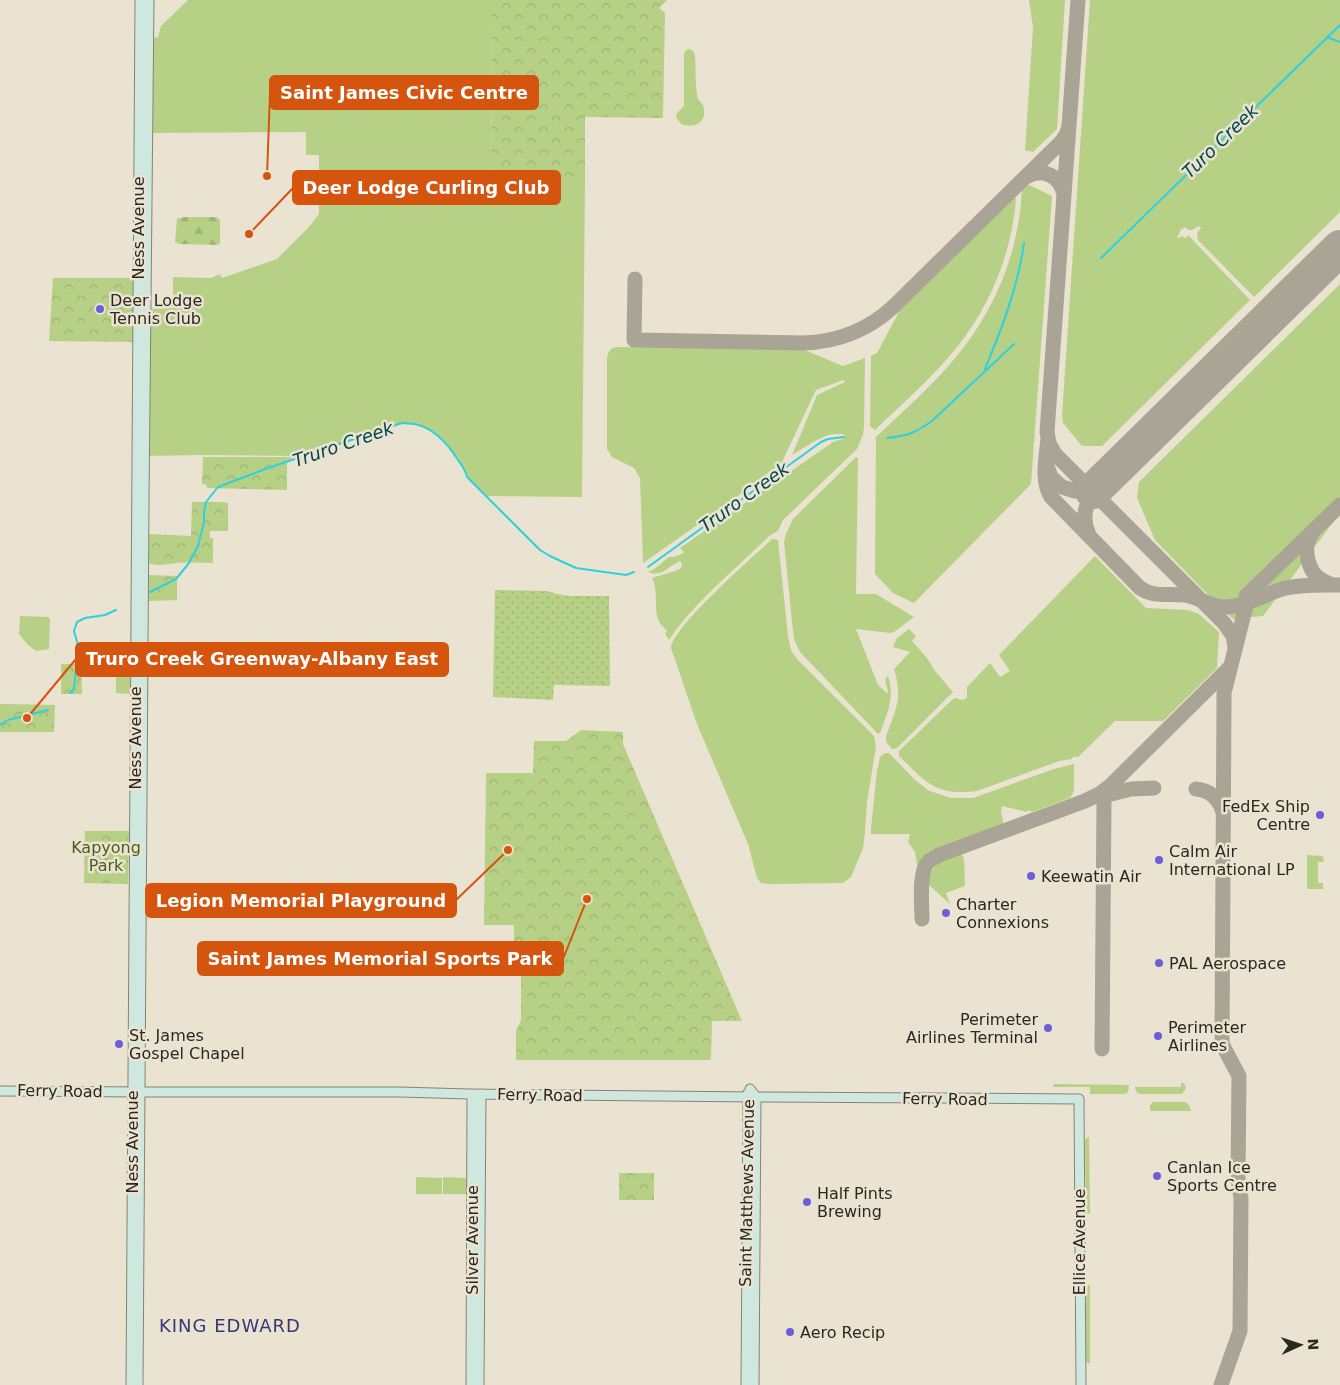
<svg xmlns="http://www.w3.org/2000/svg" width="1340" height="1385" font-family="'DejaVu Sans',sans-serif">
	<style>
		.grass { fill: #b6d085 }
		.forest { fill: url(#forest-firs) }
		.park { fill: url(#park-crowns) }
		.garden { fill: url(#garden-dots) }
		.lines { fill: none; stroke-linecap: round; stroke-linejoin: round }
		.stream { stroke: #2dd1de; stroke-width: 2 }
		.taxiway { stroke: #aaa496; stroke-width: 15 }
		.runway { stroke: #aaa496; stroke-width: 36 }
		.secondary-casing { stroke: #8a8271; stroke-width: 11 }
		.secondary { stroke: #cee8df; stroke-width: 9 }
		.poi-dot { fill: #6b5fd8; stroke: #ebe3d1; stroke-width: 2 }
		.labels { text-anchor: middle; dominant-baseline: central; stroke-width: 5; stroke-linejoin: round; paint-order: stroke }
		.street-label { font-size: 16px; fill: #2b2821; stroke: #ebe3d1 }
		.poi-label { font-size: 16px; fill: #2b2821; stroke: #ebe3d1; text-anchor: start }
		.park-label { font-size: 16px; fill: #4a5d1b; stroke: #ebe3d1 }
		.water-label { font-size: 18px; font-style: italic; fill: #00474d; stroke: #ebe3d1 }
		.neighbourhood-label { font-size: 18px; letter-spacing: 1px; fill: #3a3672; stroke: #ebe3d1 }
		.leader { fill: none; stroke: #d5540e; stroke-width: 2 }
		.callout-dot { fill: #d5540e; stroke: #ebe3d1; stroke-width: 2 }
		.callout { fill: #d5540e; stroke: #d5540e; stroke-width: 2 }
		.callout-label { font-size: 18px; text-anchor: middle; font-weight: bold; fill: #fff }
	</style>
	<defs>
		<pattern id="forest-firs" width="22" height="20" patternUnits="userSpaceOnUse" patternTransform="scale(1.25)"><rect width="22" height="20" fill="#b6d085"/><path d="M5 1l3.5 6h-7zM16 11l3.5 6h-7z" fill="#9db373"/></pattern>
		<pattern id="park-crowns" width="20" height="18" patternUnits="userSpaceOnUse" patternTransform="scale(1.25)"><rect width="20" height="18" fill="#b6d085"/><path d="M2 6a3 3 0 1 1 6 0M12 15a3 3 0 1 1 6 0" fill="none" stroke="#9db373"/></pattern>
		<pattern id="garden-dots" width="8" height="8" patternUnits="userSpaceOnUse" patternTransform="scale(1.25)"><rect width="8" height="8" fill="#b6d085"/><path d="M2 2h.1M6 6h.1" fill="none" stroke="#9db373" stroke-width="1.8" stroke-linecap="round"/></pattern>
	</defs>
	<rect width="100%" height="100%" fill="#ebe3d1"/>
	<path class="grass" d="M188,0h304l-1,181 94,1 -3,315 -95,-1 -20,-19 -2,-7 -7,-9 -6,-10 -14,-15 -19,-11 -17,-2 -99,33 -103,-1 -56,1 2,-147 27,-1v-31l38,1 9,-4 2,4 55,-19 32,-32 10,-13v-59h-13v-23l-159,1 6,-95 5,-1 3,-11z
		M1029,0h36l-8,129 -24,23 -8,-2 8,-122z
		M1090,0h250v212l-86,85 -56,-57 -1,-7 4,-5 -2,-2c-5,3 -9,7 -14,1l-2,2 -1,-1 -5,9 1,1h1l2,-2 5,2 2,-3 62,65 -148,146h-20l-19,-23 -1,-8z
		M689,49l4,2 2,4c1,13 0,27 2,40 0,6 6,7 7,13 3,15 -11,21 -23,16l-5,-7 1,-4 7,-7v-52l2,-4z
		M1027,184l25,12 -21,288 -117,119 -21,-10 -18,-19 1,-135 -1,-1c27,-26 57,-52 81,-81 30,-36 52,-80 61,-127 3,-13 4,-28 5,-41z
		M1014,197l2,2c-4,53 -25,105 -58,147 -24,30 -55,57 -83,84l-5,-4 1,-70 6,-3 23,-43z
		M1340,284v229l-77,103 -30,3 -19,-18 -59,-61 -18,-42 2,-16z
		M617,347l185,2 41,17 22,-8 -1,69 -1,8 -6,14 -74,71 -5,11 -9,5c-33,33 -74,65 -100,104l-4,-6 2,-3c-3,-4 -6,-5 -8,-9 -6,-14 0,-31 -7,-44l26,-8 3,-2 1,-4 -2,-3c-12,5 -18,17 -32,11 9,-3 14,-10 21,-15 7,0 10,-1 15,-5l-4,-4 153,-106 12,-4v-3c-17,-6 -39,12 -53,20l25,-60 28,-13 -2,-2 -27,10 -34,72 -52,40 -87,61 -3,-85 -6,-10 -22,-11 -5,-8v-91c1,-6 3,-10 10,-11z
		M856,457l2,1 -2,136h20l38,23 -20,15 -4,1 -34,-4 22,56 9,8 1,-1 -3,-13 3,-3c7,22 0,34 -7,55l-3,3 -78,-82 -6,-13 -1,-8 -9,-89 2,-8 7,-15z
		M772,539l6,1 10,96 3,14 6,9 77,77 2,11 -9,55 -2,30 -2,16 -12,29 -8,6 -74,1 -8,-1 -4,-5 -9,-34 -51,-120 -26,-76c1,-21 82,-91 101,-109z
		M1095,556l51,52 42,2 11,4 20,18 -2,36 -54,53h-48l-37,36h-5l-1,2 -13,2 -82,30c-42,5 -50,-8 -78,-35v-5l54,-52 2,-1 7,2 5,-2v-11l23,-24 10,14 10,-6 -11,-16z
		M20,616l28,1 2,2 -1,30 -13,2 -8,-6 -9,-11z
		M909,629l7,7 -4,5 15,17 8,13 18,21 -56,56 -5,1 -6,-7v-6c10,-27 17,-38 8,-67l16,-17 -17,-5 4,-9z
		M116,672h14v22l-14,-1z
		M885,753h4l26,27 12,9 -1,2 1,-1 24,8h22l81,-29 20,-5v25l-1,4 -3,5 -38,14 -4,-2 -1,2 -25,-6 -1,5 3,15 -73,27 -8,6 -5,11 -3,-18 -7,-10 2,-8h-39v-6l6,-57 3,-14z
		M962,854l2,5 1,27 -19,7 4,11 -21,-19c-2,-21 16,-26 33,-31z
		M1307,855l16,1 1,6h-6v21h5v6h-16z
		M1181,1083h3l2,5 -4,6h-42c-3,-1 -5,-3 -5,-7h46z
		M1054,1084l75,1 -1,7 -3,2h-35v-7h-37z
		M1153,1102h32l4,3 2,6h-41v-6z
		M1088,1137h1l1,77 -4,-1v-2l-1,-71z
		M416,1177l26,1v16h-26z
		M443,1177l23,1v16h-23z
		M1088,1285h2v79l-4,-2v-74z"/>
	<path class="forest" d="M184,217h32l4,3v24l-3,1 -37,-1 -5,-2 2,-23z"/>
	<path class="park" d="M492,0h175l-8,8 6,5 -2,105 -78,-1v65l-94,-1z
		M53,278h85l-1,64 -88,-1z
		M203,457h92v3l-8,1v29l-80,-2v-3l-5,-1z
		M192,502h29l7,1v28h-18v7h3v25c-12,0 -25,-1 -36,0 -10,1 -19,4 -28,0v-29l42,2z
		M149,575l28,1v24l-28,1z
		M61,664h20l1,30h-21z
		M0,704l55,1 -1,27h-54z
		M581,730l42,2v12l119,277h-30l-1,37 -1,2h-194v-29l5,-11v-62h-7v-33h-30l2,-152h47l1,-32h32z
		M85,831h44l-1,53 -44,-1z
		M619,1173h35v27h-35z"/>
	<path class="garden" d="M495,590l52,1 10,3 13,2h39l1,90 -56,-1 -1,15 -60,-3z"/>
	<g class="lines">
		<path class="stream" d="M1327,37l13,5
			M1101,258l239,-233
			M985,369c17,-41 33,-82 39,-126
			M887,438c21,-2 28,-5 45,-17l82,-77
			M648,567l173,-125 7,-3 16,-2
			M150,592l26,-13 13,-16 9,-17 6,-24v-10l2,-10 12,-15 50,-19 134,-45c5,1 11,0 16,2 17,4 31,21 40,35 4,6 7,9 9,17l73,73 10,6 26,12 50,7 8,-3
			M70,693l4,-4 3,-30 1,-14 -4,-14 3,-9 8,-4 20,-3 11,-5
			M0,725l8,-5 40,-10"/>
		<path class="taxiway" d="M1078,0l-31,432 2,11 6,11 169,169 9,13 2,11
			M1026,177c17,-10 35,-1 38,18
			M635,279l-1,61 169,3c34,-1 65,-13 90,-36l168,-165 5,-7 2,-6
			M1048,439c-2,20 -7,41 3,58l89,91c15,10 27,5 44,7 14,1 25,12 40,12 22,0 42,-14 62,-19 18,-4 36,-3 54,-3
			M1047,466l4,11 11,10 13,4 13,-1 11,-6 53,-53
			M1312,533c-1,3 -4,7 -5,11 -1,5 0,11 1,16 4,15 10,19 24,25
			M1089,535c-9,-19 -3,-35 11,-49
			M1246,596l94,-91
			M1196,789c14,1 23,10 27,23
			M1099,797l32,-8 23,-1
			M922,919c0,-14 -4,-49 7,-58 3,-2 7,-4 10,-6l146,-54 16,-8 9,-7
			M1102,1049l2,-247 1,-7 5,-9 119,-118
			M1221,1385l19,-54 1,-133 -3,-19 1,-103 -17,-32 2,-342v-9l23,-91 7,-12"/>
		<path class="runway" d="M1093,491l247,-243"/>
		<g class="secondary-casing">
			<path id="secondary" d="M750,1089l6,8 -2,288
				M0,1091l144,1h256l69,2 287,3 323,2 2,286
				M131,1385l9,-1385
				M138,1385l6,-884 5,-501
				M471,1385l1,-291
				M479,1385l2,-291
				M746,1385l2,-292"/>
		</g>
		<use href="#secondary" class="secondary"/>
	</g>
	<g class="poi-dot">
		<circle cx="100" cy="309" r="5"/>
		<circle cx="1320" cy="815" r="5"/>
		<circle cx="1159" cy="860" r="5"/>
		<circle cx="1031" cy="876" r="5"/>
		<circle cx="946" cy="913" r="5"/>
		<circle cx="1159" cy="963" r="5"/>
		<circle cx="1048" cy="1028" r="5"/>
		<circle cx="1158" cy="1036" r="5"/>
		<circle cx="119" cy="1044" r="5"/>
		<circle cx="1157" cy="1176" r="5"/>
		<circle cx="807" cy="1202" r="5"/>
		<circle cx="790" cy="1332" r="5"/>
	</g>
	<g class="labels">
		<g class="street-label">
			<text transform="translate(138 228) rotate(-90)">Ness Avenue</text>
			<text transform="translate(135 738) rotate(-90)">Ness Avenue</text>
			<text transform="translate(60 1091) rotate(1)">Ferry Road</text>
			<text transform="translate(540 1095) rotate(1)">Ferry Road</text>
			<text transform="translate(945 1099) rotate(1)">Ferry Road</text>
			<text transform="translate(132 1142) rotate(-90)">Ness Avenue</text>
			<text transform="translate(747 1193) rotate(-89)">Saint Matthews Avenue</text>
			<text transform="translate(472 1240) rotate(-90)">Silver Avenue</text>
			<text transform="translate(1079 1242) rotate(-90)">Ellice Avenue</text>
		</g>
		<g class="poi-label">
			<text x="110" y="300">Deer Lodge<tspan x="110" dy="18">Tennis Club</tspan></text>
			<text x="1310" y="806" text-anchor="end">FedEx Ship<tspan x="1310" dy="18">Centre</tspan></text>
			<text x="1169" y="851">Calm Air<tspan x="1169" dy="18">International LP</tspan></text>
			<text x="1041" y="876">Keewatin Air</text>
			<text x="956" y="904">Charter<tspan x="956" dy="18">Connexions</tspan></text>
			<text x="1169" y="963">PAL Aerospace</text>
			<text x="1038" y="1019" text-anchor="end">Perimeter<tspan x="1038" dy="18">Airlines Terminal</tspan></text>
			<text x="1168" y="1027">Perimeter<tspan x="1168" dy="18">Airlines</tspan></text>
			<text x="129" y="1035">St. James<tspan x="129" dy="18">Gospel Chapel</tspan></text>
			<text x="1167" y="1167">Canlan Ice<tspan x="1167" dy="18">Sports Centre</tspan></text>
			<text x="817" y="1193">Half Pints<tspan x="817" dy="18">Brewing</tspan></text>
			<text x="800" y="1332">Aero Recip</text>
		</g>
		<g class="park-label">
			<text x="106" y="847">Kapyong<tspan x="106" dy="18">Park</tspan></text>
		</g>
		<g class="water-label">
			<text transform="translate(1220 141) rotate(-44)">Turo Creek</text>
			<text transform="translate(343 444) rotate(-19)">Truro Creek</text>
			<text transform="translate(744 497) rotate(-36)">Truro Creek</text>
		</g>
		<g class="neighbourhood-label">
			<text x="230" y="1325">KING EDWARD</text>
		</g>
	</g>
	<path class="leader" d="M267 176L270 93M249 234L293 188M27 718L76 659M508 850L456 900M587 899L563 959"/>
	<g class="callout-dot">
		<circle cx="267" cy="176" r="5"/>
		<circle cx="249" cy="234" r="5"/>
		<circle cx="27" cy="718" r="5"/>
		<circle cx="508" cy="850" r="5"/>
		<circle cx="587" cy="899" r="5"/>
	</g>
	<g class="callout">
		<rect x="270" y="76" width="268" height="33" rx="5"/>
		<rect x="293" y="171" width="267" height="33" rx="5"/>
		<rect x="76" y="643" width="372" height="33" rx="5"/>
		<rect x="146" y="884" width="310" height="33" rx="5"/>
		<rect x="198" y="942" width="365" height="33" rx="5"/>
	</g>
	<g class="callout-label">
		<text x="404" y="99">Saint James Civic Centre</text>
		<text x="426" y="194">Deer Lodge Curling Club</text>
		<text x="262" y="665">Truro Creek Greenway-Albany East</text>
		<text x="301" y="907">Legion Memorial Playground</text>
		<text x="380" y="965">Saint James Memorial Sports Park</text>
	</g>
	<g transform="translate(1300 1345) rotate(87)" stroke="#ebe3d1" stroke-width="4" paint-order="stroke">
	<path d="M0-4L9 19L0 12L-9 19Z" fill="#2b2821"/>
	<text y="-8" font-size="14" font-weight="bold" text-anchor="middle" fill="#2b2821">N</text>
	</g>
</svg>
